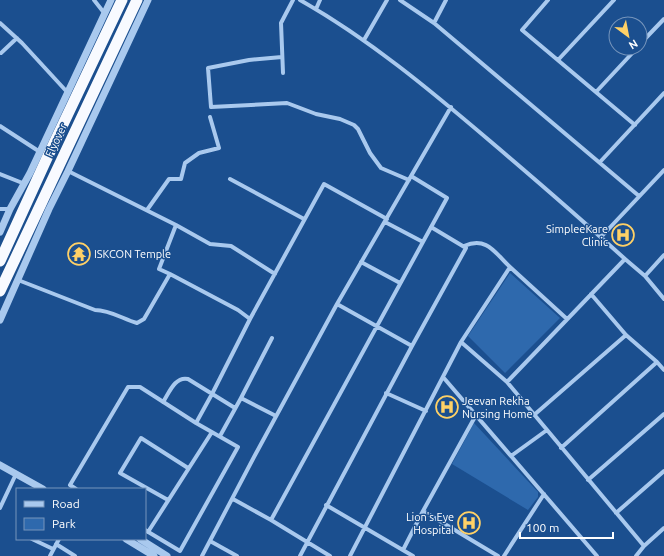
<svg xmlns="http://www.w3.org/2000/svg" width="664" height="556" font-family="Ubuntu,sans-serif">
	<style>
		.green { fill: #2e69ad }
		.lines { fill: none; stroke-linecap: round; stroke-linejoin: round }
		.minor { stroke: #a9c9ee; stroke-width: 4 }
		.tertiary { stroke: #a9c9ee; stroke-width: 7 }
		.trunk { stroke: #f8faff; stroke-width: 11 }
		.labels { text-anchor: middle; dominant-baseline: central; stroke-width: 3; stroke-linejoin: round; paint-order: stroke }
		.street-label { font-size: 11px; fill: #fff; stroke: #1b4f8f }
		.poi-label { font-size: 11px; fill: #fff; stroke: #1b4f8f; text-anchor: end }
	</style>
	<rect width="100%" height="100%" fill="#1b4f8f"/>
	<path class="green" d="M510,273l50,45 -55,55 -37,-37z
		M474,423l64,69v5l-10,13 -76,-46z"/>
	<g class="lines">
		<path class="minor" d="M94,0l11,14
			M300,0c69,39 130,90 190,141 46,39 91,78 135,118l-118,123 -46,-40 -111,214
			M400,0l34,23 205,173
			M548,0l-26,30 113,95
			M316,9l4,-9
			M0,23l22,20 46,50
			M434,23l12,-23
			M364,40l23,-40
			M640,44l24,-25
			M1,53l16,-15
			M282,57l-33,3 -41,8 3,39 76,-4 29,11 24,5 14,6 4,4 12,24 11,15 28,12
			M558,60l56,-60
			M283,73l-2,-50 12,-23
			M596,92l41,-44
			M0,126l40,26
			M600,162l64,-69
			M0,174l25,10
			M230,179l74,40
			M0,209h10
			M147,210l22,-31h12l4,-16 14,-10 20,-5 -9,-31
			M385,222l38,20
			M176,225l34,19 21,2 44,28
			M601,237l63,-67
			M464,246c23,-10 31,7 46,21
			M625,259l20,17 19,23
			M361,262l39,21
			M170,274l68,36 12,9 74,-135 63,35
			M645,276l19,-21
			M18,280l77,30c15,0 28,9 42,13l7,-4 26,-45 -11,-5 17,-44 -108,-54
			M591,294l35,41 31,27 7,8
			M337,304l75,42
			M461,342l49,-75 57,52
			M443,377l154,179
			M507,382l137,164
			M386,393l40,18
			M241,398l35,18
			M163,402c6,-9 12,-26 25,-23l47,29
			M534,415l92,-80
			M220,436l21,-38 31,-60
			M561,448l96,-86
			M511,456l36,-26
			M588,480l76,-66
			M76,489l-6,-4 58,-98h12l56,36 16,-29 38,-75
			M233,499l38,21 59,36
			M168,500l-48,-27 21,-35 47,30
			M326,505l87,51
			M0,508l16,-34
			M423,511l53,-96
			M616,513l48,-42
			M271,520l176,-322 -36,-22
			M145,530l35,21 58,-104 -42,-24
			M148,532l64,-100
			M32,539l21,10
			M210,541l27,15
			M56,544l19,12
			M403,550l20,-39 75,45
			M50,556l9,-17
			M202,556l52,-99 83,-153 114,-197
			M300,556l112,-210 54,-98 -35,-21
			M504,556l40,-62
			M636,556l8,-10 20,-18"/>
		<path class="tertiary" d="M0,232l10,-23 20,-36 81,-173
			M0,320l49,-111 19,-38 80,-171
			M0,465l43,24
			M126,539l28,17
			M140,539l27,17"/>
		<path class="trunk" d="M0,261l47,-103 75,-158
			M0,291l137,-291"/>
	</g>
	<defs>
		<g id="hospital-ring" transform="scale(1.15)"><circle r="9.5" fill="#1b4f8f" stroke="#ffd166" stroke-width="1.5"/><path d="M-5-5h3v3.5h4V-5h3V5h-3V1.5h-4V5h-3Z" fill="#ffd166"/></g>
		<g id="temple-ring" transform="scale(1.15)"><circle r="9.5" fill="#1b4f8f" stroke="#ffd166" stroke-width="1.5"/><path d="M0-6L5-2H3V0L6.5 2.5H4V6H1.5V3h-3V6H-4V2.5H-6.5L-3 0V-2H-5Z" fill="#ffd166"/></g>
	</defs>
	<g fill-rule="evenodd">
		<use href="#hospital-ring" x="623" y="235"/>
		<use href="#temple-ring" x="79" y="254"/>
		<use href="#hospital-ring" x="447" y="407"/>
		<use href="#hospital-ring" x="469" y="523"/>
	</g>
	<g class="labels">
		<g class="street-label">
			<text transform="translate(56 140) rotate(-65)">Flyover</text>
		</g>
		<g class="poi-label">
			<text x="608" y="229">SimpleeKare<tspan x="608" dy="13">Clinic</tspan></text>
			<text x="94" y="254" text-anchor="start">ISKCON Temple</text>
			<text x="462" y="401" text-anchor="start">Jeevan Rekha<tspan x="462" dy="13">Nursing Home</tspan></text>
			<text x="454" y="517">Lion's Eye<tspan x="454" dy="13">Hospital</tspan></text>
		</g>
	</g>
	<rect x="16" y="488" width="130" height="52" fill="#1b4f8f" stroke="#7695bc"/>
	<rect x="24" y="501" width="20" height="6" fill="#a9c9ee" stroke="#7695bc"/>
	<text x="52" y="508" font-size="12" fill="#ffffff">Road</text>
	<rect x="24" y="518" width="20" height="12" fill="#2e69ad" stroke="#7695bc"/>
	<text x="52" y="528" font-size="12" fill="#ffffff">Park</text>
	<g transform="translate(628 36) rotate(148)"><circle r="19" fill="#1b4f8f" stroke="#7695bc"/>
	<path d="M0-3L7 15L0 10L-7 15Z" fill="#ffd166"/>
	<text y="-6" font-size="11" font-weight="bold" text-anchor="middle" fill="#ffffff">N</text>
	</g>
	<path d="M520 532v6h93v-6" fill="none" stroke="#ffffff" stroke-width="2"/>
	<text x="526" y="532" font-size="12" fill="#ffffff" stroke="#1b4f8f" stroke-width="3" paint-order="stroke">100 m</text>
</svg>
